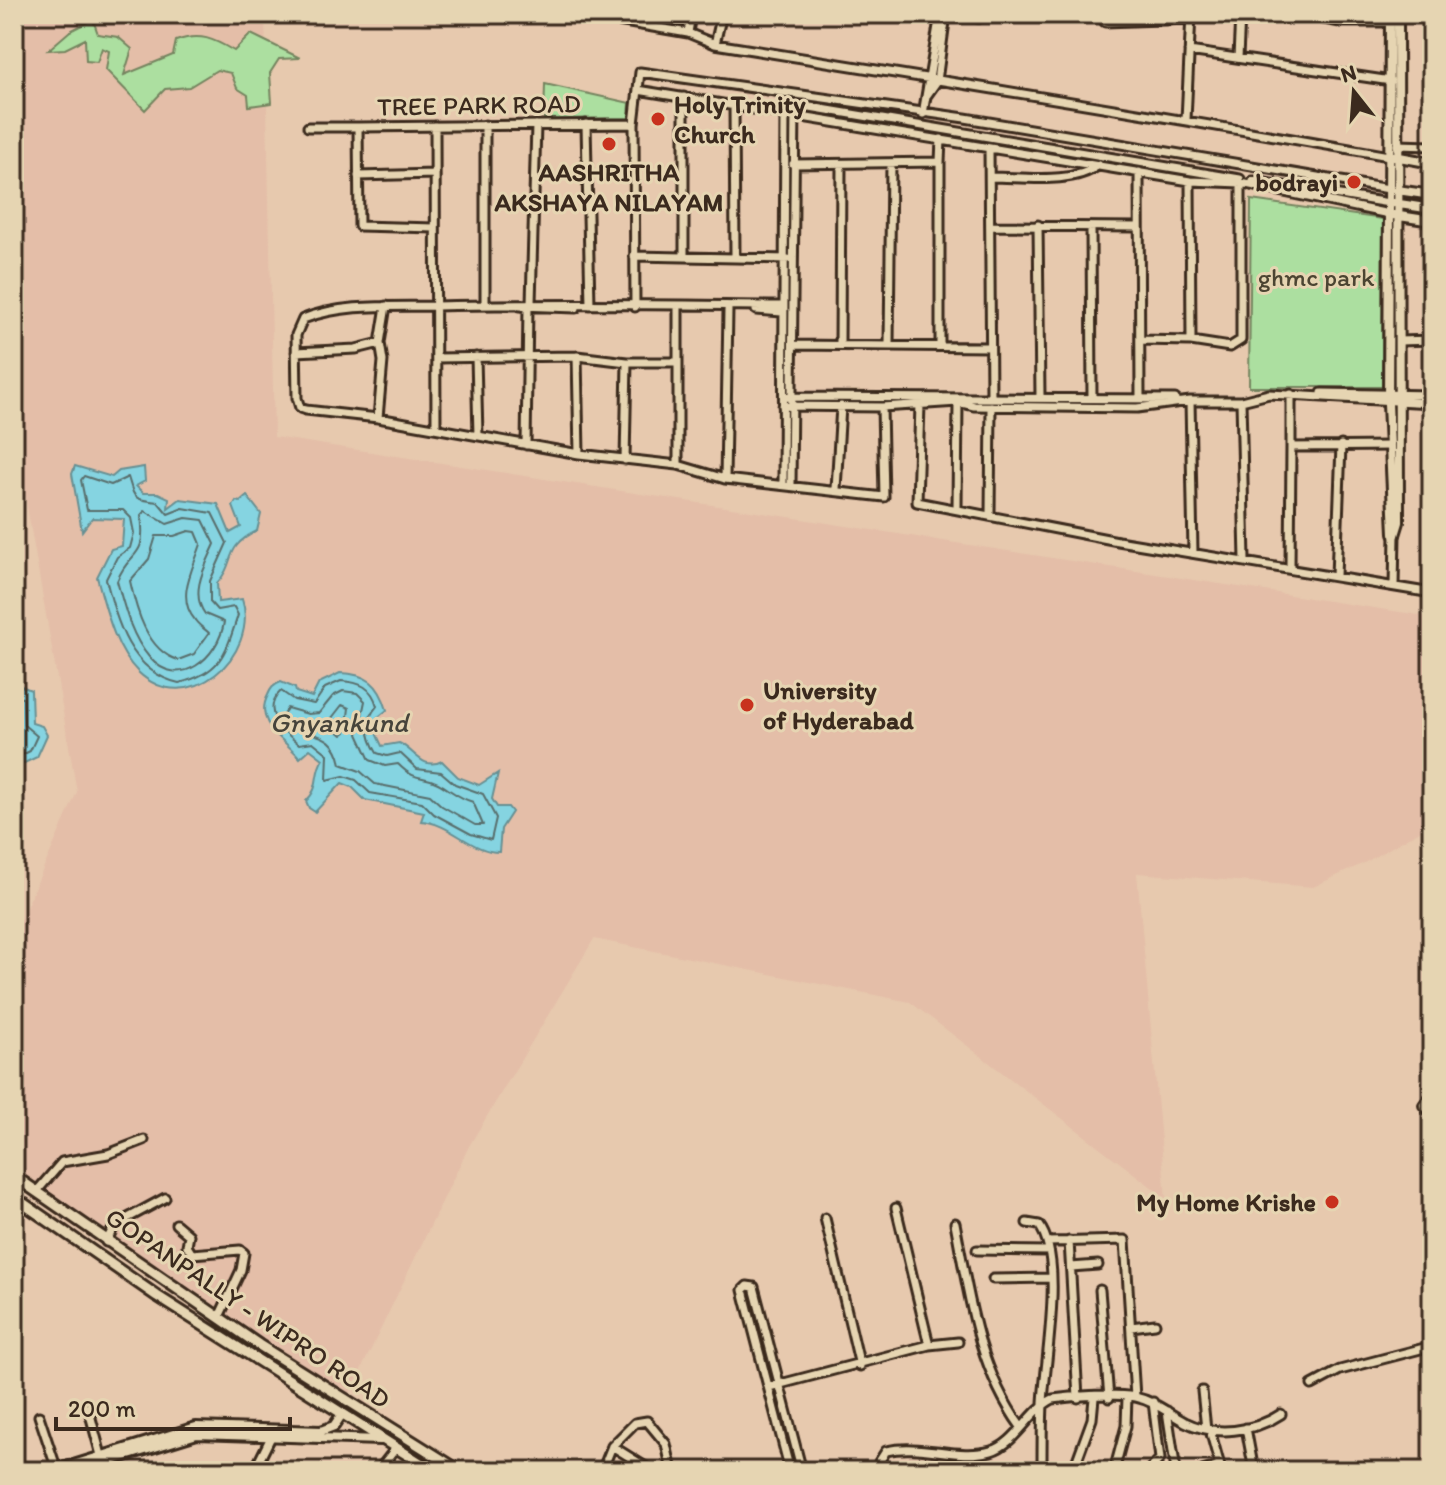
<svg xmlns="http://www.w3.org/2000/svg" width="1446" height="1485" font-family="Itim,sans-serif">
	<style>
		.built { fill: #e4bea8 }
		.green { fill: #acdfa0; stroke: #74845f; stroke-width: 2 }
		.water { fill: #85d4e1; stroke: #679093; stroke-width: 2 }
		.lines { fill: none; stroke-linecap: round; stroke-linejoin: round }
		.shore { stroke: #596e6c; stroke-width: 2 }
		.minor-casing { stroke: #3b2a1e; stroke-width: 13 }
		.tertiary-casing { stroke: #3b2a1e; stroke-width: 14 }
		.secondary-casing { stroke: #3b2a1e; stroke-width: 15 }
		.minor { stroke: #e6d5b2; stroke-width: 7 }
		.tertiary { stroke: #e6d5b2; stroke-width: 8 }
		.secondary { stroke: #e6d5b2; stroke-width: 9 }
		.poi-dot { fill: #c8321e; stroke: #e6d5b2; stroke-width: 3 }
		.labels { text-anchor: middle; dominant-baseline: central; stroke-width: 6; stroke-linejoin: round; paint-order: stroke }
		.poi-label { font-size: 26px; font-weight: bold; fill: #3b2a1e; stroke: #e6d5b2; text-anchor: start }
		.street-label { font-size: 26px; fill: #3b2a1e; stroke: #e6d5b2 }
		.park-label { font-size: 26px; fill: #4c4532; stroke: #e6d5b2 }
		.water-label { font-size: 28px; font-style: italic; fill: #46443b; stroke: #e6d5b2 }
	</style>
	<rect width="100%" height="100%" fill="#e7c9ae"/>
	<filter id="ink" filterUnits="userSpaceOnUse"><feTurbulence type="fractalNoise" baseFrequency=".0125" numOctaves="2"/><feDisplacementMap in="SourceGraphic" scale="16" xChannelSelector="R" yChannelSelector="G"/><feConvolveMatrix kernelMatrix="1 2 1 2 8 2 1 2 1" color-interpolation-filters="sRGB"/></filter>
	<g filter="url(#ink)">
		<path class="built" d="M14,14h251l9,423 1158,180v207l-68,39 -51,24 -176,-14 29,325 -256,-196 -316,-63 -125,207 -123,255 -332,-217v-249l63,-143 -63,-360z"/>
		<path class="green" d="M81,14h10l7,20 20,3 14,12 -8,26 49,-20 3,-14c24,-9 38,-2 58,10l17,-17 49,24 -21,1 -9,14 2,30 -23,3 -1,-11 -11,-7 -6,-15 -14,-3 -28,17 -24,2 -20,21 -39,-40 3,-19 -7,-3 -5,14 -11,-1 -1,-22 -20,10 -17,1 22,-19 18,-9z
			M545,84l85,19 -1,15 -85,1z
			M1251,200l132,19 -1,168h-133z"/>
		<path class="water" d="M75,466l37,11 7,-6 25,-4 1,14 -9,5 7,7h15l11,5 -1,10 12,-9 38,5 12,29 11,-6 -8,-21 3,-5 4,1 7,-6 14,18 -4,17c-35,17 -20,31 -40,52l1,19 24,-3c18,56 -54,121 -104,73 -24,-24 -32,-63 -41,-95l14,-28 11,-3 2,-27 -32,-1 -10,13 -10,-57z
			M340,673c27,1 39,10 47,37l-10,8 -1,15 6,13 17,-3c16,7 23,28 43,18l16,16 21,8 19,-12 -6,26 5,8h11l4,5 -11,17 -2,23c-28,0 -48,-29 -78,-31l3,-9 -59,-12 -13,-13 -10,-4 -27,29 -6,-4 -3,-7c15,-14 7,-27 17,-42l-13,-10 -10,9c-16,-19 -47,-35 -32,-63 3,-7 5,-10 13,-13l14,6 1,4 16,5 7,-14z
			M21,686l10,4 1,33 10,3 5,9 -10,22 -21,10 -2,-77z"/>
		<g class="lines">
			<path class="shore" d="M84,476l27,9 17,-8c7,22 4,22 30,25l10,12 15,-6 29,5 15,30 -17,38v21l7,8 17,-3 4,8c-12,37 -16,58 -59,68 -49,-11 -62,-61 -73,-104l11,-22 13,-9 4,-15 -3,-15 -8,-8h-36l-6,-30z
				M145,511l22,13 19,-6 17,2 12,24c-9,21 -26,48 -10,70l19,8c-5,35 -45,70 -75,35 -18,-21 -25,-51 -32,-76 13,-33 30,-19 24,-66z
				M189,531l7,1 5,12c-7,23 -26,53 -6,76 4,6 10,9 14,13l-15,21 -16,6c-31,-9 -42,-51 -48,-79l19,-22 7,-23h18z
				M341,681c19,1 31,6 36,25 -13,15 -10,31 0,47l10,3 13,-3 17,16 24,3 14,12 28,10 13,24 -5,22 -20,-6 -37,-20 -12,-12 -52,-9 -14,-13 -12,-4 -17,4 1,-26 -15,-12 -14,2c-17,-13 -39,-33 -18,-53l13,9 20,4 11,-16z
				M343,691l14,2 8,8 -7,33 12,26 15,6 13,-2c19,19 23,10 40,19 13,7 20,15 35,19l10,23h-8l-33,-19 -12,-11 -55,-11 -15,-13 -19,-7c-8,-41 -40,-21 -58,-49l4,-7 21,6 11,-1 14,-17z
				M14,697l9,1 1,27 13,11 -7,15 -16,8
				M342,705l7,3 -3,24 -4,3 -14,-12z"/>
			<g class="minor-casing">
				<path id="minor" d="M577,14l111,19
					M691,14l-3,19 27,11c225,36 450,72 674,112
					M949,14l30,4 9,-4
					M1298,14l42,8h55
					M1105,22l86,-3
					M715,44l7,-30
					M1189,51l202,30
					M1238,58l2,-44
					M638,90l552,91 51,2 148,31
					M927,95l10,-14 9,-67
					M684,97v159
					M786,103l454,76
					M734,105l1,152
					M923,114l17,-100
					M1186,120l5,-106
					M586,124l4,181
					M485,125v179
					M435,126l1,302
					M308,127h50
					M1397,145l35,1
					M989,148l2,248
					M940,162l1,-23
					M793,164l147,-2v184
					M1139,172l1,227
					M358,176l77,-2
					M991,177c33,0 81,8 108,-12
					M1190,181l1,160
					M1253,181l136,22
					M1038,225l2,171
					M991,226l148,1
					M1091,227l1,171
					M435,228l-76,-2 -1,-99 276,-3
					M634,256l154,3
					M531,303l5,-178
					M520,306l56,2
					M783,306c-116,-1 -232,-3 -347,0 -42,1 -93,-3 -133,13l-7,16 1,63 3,10 6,2 72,8 201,36 99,11 47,14 159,18 -2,-90
					M635,307l-1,-183 6,-52 325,46 424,71
					M678,309v156
					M756,310l26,2
					M1140,340l51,1 39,6 11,-7v-157
					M1399,341l33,-1
					M793,345l197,2
					M840,345l1,-180
					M889,345l2,-182
					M296,352l60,-3 24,-6
					M577,356l2,98
					M476,357l2,79
					M436,358l141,-2 50,6h49
					M1322,393l110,2
					M784,397l391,2
					M1190,401l3,151
					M1241,401l4,159
					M920,404l-3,98 201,39 314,52
					M783,406l99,1 76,-5 16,4 163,2 53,-7h51l28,-7 163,9
					M378,418l5,-57 -3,-18 6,-37
					M526,445l2,-137
					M1291,447v-53
					M625,460l2,-98
					M725,479l3,-169
					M783,483l2,-373
					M791,485l4,-376
					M836,489l5,-83
					M957,508l1,-106
					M990,514l1,-108
					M1290,568l1,-121 99,-1
					M1336,576l5,-131
					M1394,586l1,-51
					M37,1191l25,-29 46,-8 36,-14
					M896,1208l33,137
					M825,1218l35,148
					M955,1223c14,72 22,143 66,204
					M1027,1223l12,2c26,34 6,135 4,178 -1,22 -1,45 -1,68
					M176,1224l13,11 -2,11 5,8 48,-4 4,3 -3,17 -22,47
					M1069,1241l9,157
					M106,1242l9,-17 50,-27
					M1048,1242l77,-2 10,157
					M977,1250l72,1
					M1071,1267l27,-2
					M993,1279l57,-1
					M1100,1290l9,108
					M1131,1327l24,-3
					M1312,1385l28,-15 92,-24
					M769,1387l160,-42 29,-3
					M1202,1391l4,38
					M88,1407l14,52
					M1167,1411l9,60
					M39,1416l18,54
					M1246,1428l8,43
					M612,1446l23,-23 12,-2 19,23 6,27
					M254,1471l18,-36
					M378,1471l18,-23
					M602,1471l10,-25 40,25
					M790,1471l-47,-181 4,-4 7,1 48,184
					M879,1471v-9l7,-11c35,-8 72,9 105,0 25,-7 39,-41 62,-52 24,-3 58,-6 82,-2 19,4 33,16 50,25 30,15 69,10 96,-8
					M1073,1471l19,-52 2,-21
					M1114,1471l12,-45 1,-29
					M1148,1471l12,-12 -7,-57
					M1202,1471l18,-5 -10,-36"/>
			</g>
			<g class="tertiary-casing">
				<path id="tertiary" d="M1390,14l-2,390 6,129
					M1394,156l38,7
					M1397,190l35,5
					M1393,203l39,6
					M1393,215l39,6
					M1395,535l4,-13 -1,-508
					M1432,1095l-8,10 8,9
					M54,1471l142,-44 125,4 13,-5 8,-12
					M77,1471l120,-37 183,6"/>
			</g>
			<g class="secondary-casing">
				<path id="secondary" d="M14,1176l245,169 201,126
					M14,1197l143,99 276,175"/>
			</g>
			<use href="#minor" class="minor"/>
			<use href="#tertiary" class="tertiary"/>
			<use href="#secondary" class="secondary"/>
		</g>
	</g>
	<g class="poi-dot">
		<circle cx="658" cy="119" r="8"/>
		<circle cx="609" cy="144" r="8"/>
		<circle cx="1354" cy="182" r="8"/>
		<circle cx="747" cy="705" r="8"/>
		<circle cx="1332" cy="1202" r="8"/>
	</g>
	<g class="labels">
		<g class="poi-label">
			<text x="674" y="104">Holy Trinity<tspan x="674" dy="30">Church</tspan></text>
			<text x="609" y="172" text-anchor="middle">AASHRITHA<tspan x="609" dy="30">AKSHAYA NILAYAM</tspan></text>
			<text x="1338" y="182" text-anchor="end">bodrayi</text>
			<text x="763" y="690">University<tspan x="763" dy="30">of Hyderabad</tspan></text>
			<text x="1316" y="1202" text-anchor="end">My Home Krishe</text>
		</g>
		<g class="street-label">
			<text transform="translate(479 105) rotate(-1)">TREE PARK ROAD</text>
			<text transform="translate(248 1308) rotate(34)">GOPANPALLY - WIPRO ROAD</text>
		</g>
		<g class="park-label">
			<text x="1316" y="277">ghmc park</text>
		</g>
		<g class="water-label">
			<text x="339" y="722">Gnyankund</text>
		</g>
	</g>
	<rect width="1446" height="1485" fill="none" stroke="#e6d5b2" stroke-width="48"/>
	<rect x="24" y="24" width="1398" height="1437" fill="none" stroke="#3b2a1e" stroke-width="3" filter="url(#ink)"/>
	<g transform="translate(1354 92) rotate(343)" stroke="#e6d5b2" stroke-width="6" paint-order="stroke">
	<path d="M0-6L14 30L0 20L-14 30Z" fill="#3b2a1e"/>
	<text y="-12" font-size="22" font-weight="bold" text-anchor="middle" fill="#3b2a1e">N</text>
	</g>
	<path d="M56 1417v12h234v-12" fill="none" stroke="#3b2a1e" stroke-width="4"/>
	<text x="68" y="1417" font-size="24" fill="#3b2a1e" stroke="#e6d5b2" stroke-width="6" paint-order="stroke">200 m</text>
</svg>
